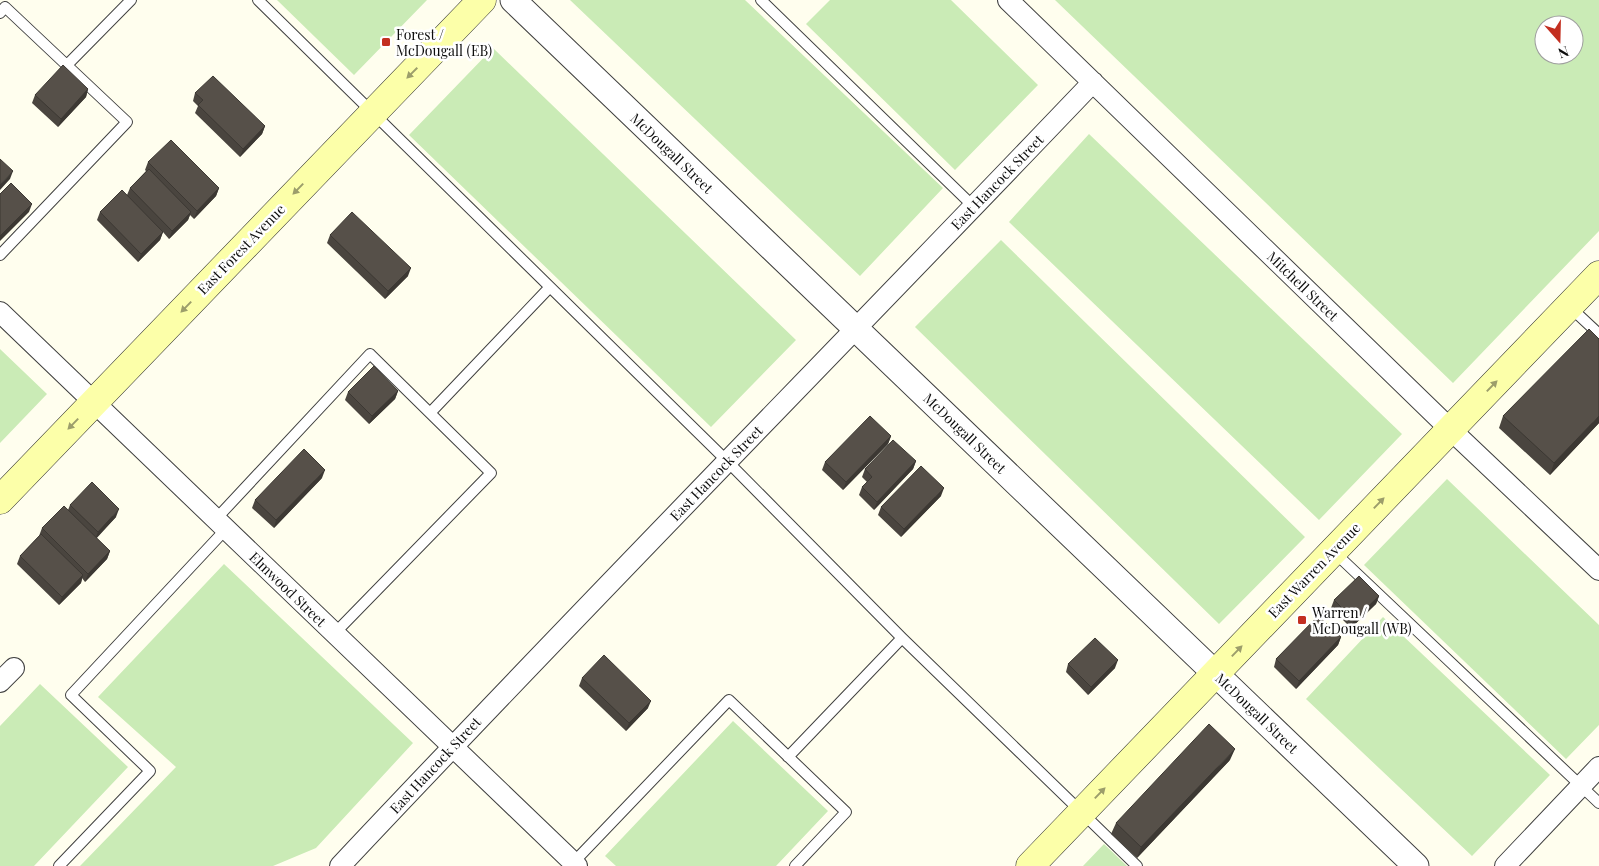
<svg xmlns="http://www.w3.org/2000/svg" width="1599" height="866" font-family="'Playfair Display',serif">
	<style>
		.green { fill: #caebb6; fill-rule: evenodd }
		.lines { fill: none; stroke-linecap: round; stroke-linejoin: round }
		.service-casing { stroke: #404040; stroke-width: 12 }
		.minor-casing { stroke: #404040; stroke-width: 22 }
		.tertiary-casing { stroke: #404040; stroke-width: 27 }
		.secondary-casing { stroke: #2f2f2f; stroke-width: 29 }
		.service { stroke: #fff; stroke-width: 10 }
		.minor { stroke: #fff; stroke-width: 20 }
		.tertiary { stroke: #fff; stroke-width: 25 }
		.secondary { stroke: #fcffa9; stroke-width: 28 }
		.wall { fill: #4a453f }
		.shaded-wall { fill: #3c3833 }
		.building { fill: #565049; stroke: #3c3833 }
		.oneway { fill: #9c9e6b }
		.poi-dot { fill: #c32f20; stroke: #fff; stroke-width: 2 }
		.labels { text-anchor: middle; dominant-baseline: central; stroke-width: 5; stroke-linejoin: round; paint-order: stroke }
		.poi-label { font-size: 14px; fill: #0d0d0d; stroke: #fff; text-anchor: start }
		.street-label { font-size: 14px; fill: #0d0d0d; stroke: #fff }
	</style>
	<rect width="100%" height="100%" fill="#fffeee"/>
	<path class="green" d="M277,0h150l-73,75z
		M570,0h175l198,188 -83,88z
		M830,0h121l87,85 -83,85 -149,-146z
		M1055,0h544v231l-146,152zM1544,25h30v30h-30z
		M493,48l303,292 -85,87 -302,-292z
		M1089,134l313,300 -83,86 -310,-298z
		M1001,240l304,297 -86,87 -304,-297z
		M0,349l47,45 -47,49z
		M1447,479l152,146v100l-33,34 -202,-194z
		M224,564l189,179 -97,105 -43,18h-193l96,-99 -78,-70z
		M1383,617l167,158 -78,81 -166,-157z
		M40,684l88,83 -94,99h-34v-140z
		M733,721l95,90 -52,55h-160l-11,-10z
		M1104,844l23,22h-44z"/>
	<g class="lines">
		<g class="service-casing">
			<path id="service" d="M258,0l469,461 175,177 235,228
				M761,0l213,207
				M0,13l5,-6 122,115 -127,133
				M67,65l64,-65
				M1570,307l29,27
				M430,413l120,-126
				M216,519l154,-165 121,119 -156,160
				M1333,551l266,252
				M788,757l114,-119
				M573,863l156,-163 117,112 -51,54
				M59,866l91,-95 -79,-76 155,-166"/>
		</g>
		<g class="minor-casing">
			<path id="minor" d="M1008,0l442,429 149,141
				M0,312l577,554
				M0,682l14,-14
				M340,866c248,-264 503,-522 753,-784
				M1505,866l94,-99"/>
		</g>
		<g class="tertiary-casing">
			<path id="tertiary" d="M513,0l903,866"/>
		</g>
		<g class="secondary-casing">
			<path id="secondary" d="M0,500l482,-500
				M1030,866l569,-591"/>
		</g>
		<use href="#service" class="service"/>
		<use href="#minor" class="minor"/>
		<use href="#tertiary" class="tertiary"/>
		<use href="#secondary" class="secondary"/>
	</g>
	<path class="wall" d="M88,89l-2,8 -28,30 -26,-24 3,-8z
		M195,93l70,33 -3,8 -22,23 -45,-44 3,-7 -5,-5z
		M148,162l71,26 -3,8 -22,23 -4,-4 -2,5 -19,19 -6,-7 -3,8 -22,22 -41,-42 3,-8 27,-17 3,-7 16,-17 -1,-1z
		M330,235l78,41 -23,23 -58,-56z
		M398,391l-3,8 -26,25 -24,-24 3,-8z
		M1503,416l96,7 -49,52 -51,-47z
		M891,436l-3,8 -45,46 -21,-20 3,-8z
		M916,461l-3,8 -39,41 -15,-15 3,-8 5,-5 -5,-5 3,-8z
		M322,478l-48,50 -22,-20 3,-8z
		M941,496l-40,41 -23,-22 3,-8z
		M70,505l46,12 -20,21 14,13 -3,8 -22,23 -3,-4 -1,5 -22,22 -42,-41 3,-8 19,-20 3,-8 26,-18z
		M1379,596l-3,8 -25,24 -20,-20 3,-8z
		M1341,637l-3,8 -42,44 -22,-22 2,-8z
		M1068,664l47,4 -27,27 -22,-23z
		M582,678l66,30 -22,23 -47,-45z
		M1230,760l-93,98 -26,-24 5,-11z"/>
	<path class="shaded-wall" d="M88,89l-2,8 -28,30 3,-8z
		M265,126l-3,8 -22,23 3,-8z
		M13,171l-3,8 -10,11v-5z
		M219,188l-3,8 -22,23 3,-8z
		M32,204l-3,8 -29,29v-5z
		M191,212l-3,8 -19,19 3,-8z
		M163,232l-3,8 -22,22 3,-8z
		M411,268l-3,8 -23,23 3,-8z
		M398,391l-3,8 -26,25 3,-8z
		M1599,416v7l-49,52 4,-12z
		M891,436l-3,8 -45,46 3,-8z
		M916,461l-3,8 -39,41 3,-8z
		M325,470l-3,8 -48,50 2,-8z
		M944,488l-3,8 -40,41 3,-8z
		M119,509l-3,8 -21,23 3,-8z
		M110,551l-3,8 -22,23 3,-8z
		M83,575l-2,8 -22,22 3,-8z
		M1379,596l-3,8 -25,24 3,-8z
		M1341,637l-3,8 -42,44 3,-8z
		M1118,660l-3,8 -27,27 3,-8z
		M651,701l-3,7 -22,23 3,-8z
		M1235,749l-5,11 -93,98 4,-11z"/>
	<path class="building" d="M63,65l25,24 -27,30 -26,-24z
		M213,76l52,50 -22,23 -45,-44 5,-5 -8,-7z
		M171,140l48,48 -22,23 -49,-49z
		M0,159l13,12 -13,14z
		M149,169l42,43 -19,19 -42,-43z
		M11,183l21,21 -32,32v-42z
		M122,190l41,42 -22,22 -41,-42z
		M352,212l59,56 -23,23 -58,-56z
		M1589,329l10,10v77l-45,47 -51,-47z
		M374,366l24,25 -26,25 -24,-24z
		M870,416l21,20 -45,46 -21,-20z
		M893,440l23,21 -39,41 -15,-15 10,-10 -7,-8z
		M304,449l21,21 -49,50 -21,-20z
		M921,466l23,22 -40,41 -23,-22z
		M92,482l27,27 -21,23 -28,-27z
		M64,506l46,45 -22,23 -46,-46z
		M41,534l42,41 -21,22 -42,-41z
		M1359,576l20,20 -25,24 -20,-20z
		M1318,616l23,21 -42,44 -23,-22z
		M1095,638l23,22 -27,27 -23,-23z
		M604,655l47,46 -22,22 -47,-45z
		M1209,724l26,25 -94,98 -25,-24z"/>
	<defs><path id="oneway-solid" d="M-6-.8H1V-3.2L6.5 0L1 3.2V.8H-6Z" transform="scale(1.25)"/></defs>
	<g class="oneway">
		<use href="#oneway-solid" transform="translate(412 73) rotate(135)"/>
		<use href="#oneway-solid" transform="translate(298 189) rotate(134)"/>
		<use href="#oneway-solid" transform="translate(186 307) rotate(134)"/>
		<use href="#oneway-solid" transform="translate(1492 386) rotate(-46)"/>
		<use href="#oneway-solid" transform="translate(73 424) rotate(134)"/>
		<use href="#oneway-solid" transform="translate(1379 503) rotate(-46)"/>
		<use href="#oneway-solid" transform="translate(1237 651) rotate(-46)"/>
		<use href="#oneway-solid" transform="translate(1100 793) rotate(-46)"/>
	</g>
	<g class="poi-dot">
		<rect x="381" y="37" width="10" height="10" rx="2.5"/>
		<rect x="1297" y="615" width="10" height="10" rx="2.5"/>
	</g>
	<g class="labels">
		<g class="poi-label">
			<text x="396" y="34">Forest /<tspan x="396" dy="16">McDougall (EB)</tspan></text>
			<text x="1312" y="612">Warren /<tspan x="1312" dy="16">McDougall (WB)</tspan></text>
		</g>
		<g class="street-label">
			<text transform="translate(672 153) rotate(44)">McDougall Street</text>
			<text transform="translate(997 182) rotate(-46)">East Hancock Street</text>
			<text transform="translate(241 249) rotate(-46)">East Forest Avenue</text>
			<text transform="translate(1303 286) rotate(44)">Mitchell Street</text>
			<text transform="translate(965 433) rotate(44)">McDougall Street</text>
			<text transform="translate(716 473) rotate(-46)">East Hancock Street</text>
			<text transform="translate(1314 570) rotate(-46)">East Warren Avenue</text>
			<text transform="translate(288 589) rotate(44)">Elmwood Street</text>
			<text transform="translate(1257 713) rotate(44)">McDougall Street</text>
			<text transform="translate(435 765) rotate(-47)">East Hancock Street</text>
		</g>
	</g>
	<g transform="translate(1559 40) rotate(160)"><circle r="24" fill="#ffffff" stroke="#9e9e9e"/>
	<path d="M0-4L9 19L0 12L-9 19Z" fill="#c32f20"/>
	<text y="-8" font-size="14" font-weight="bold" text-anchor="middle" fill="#0d0d0d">N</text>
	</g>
</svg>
